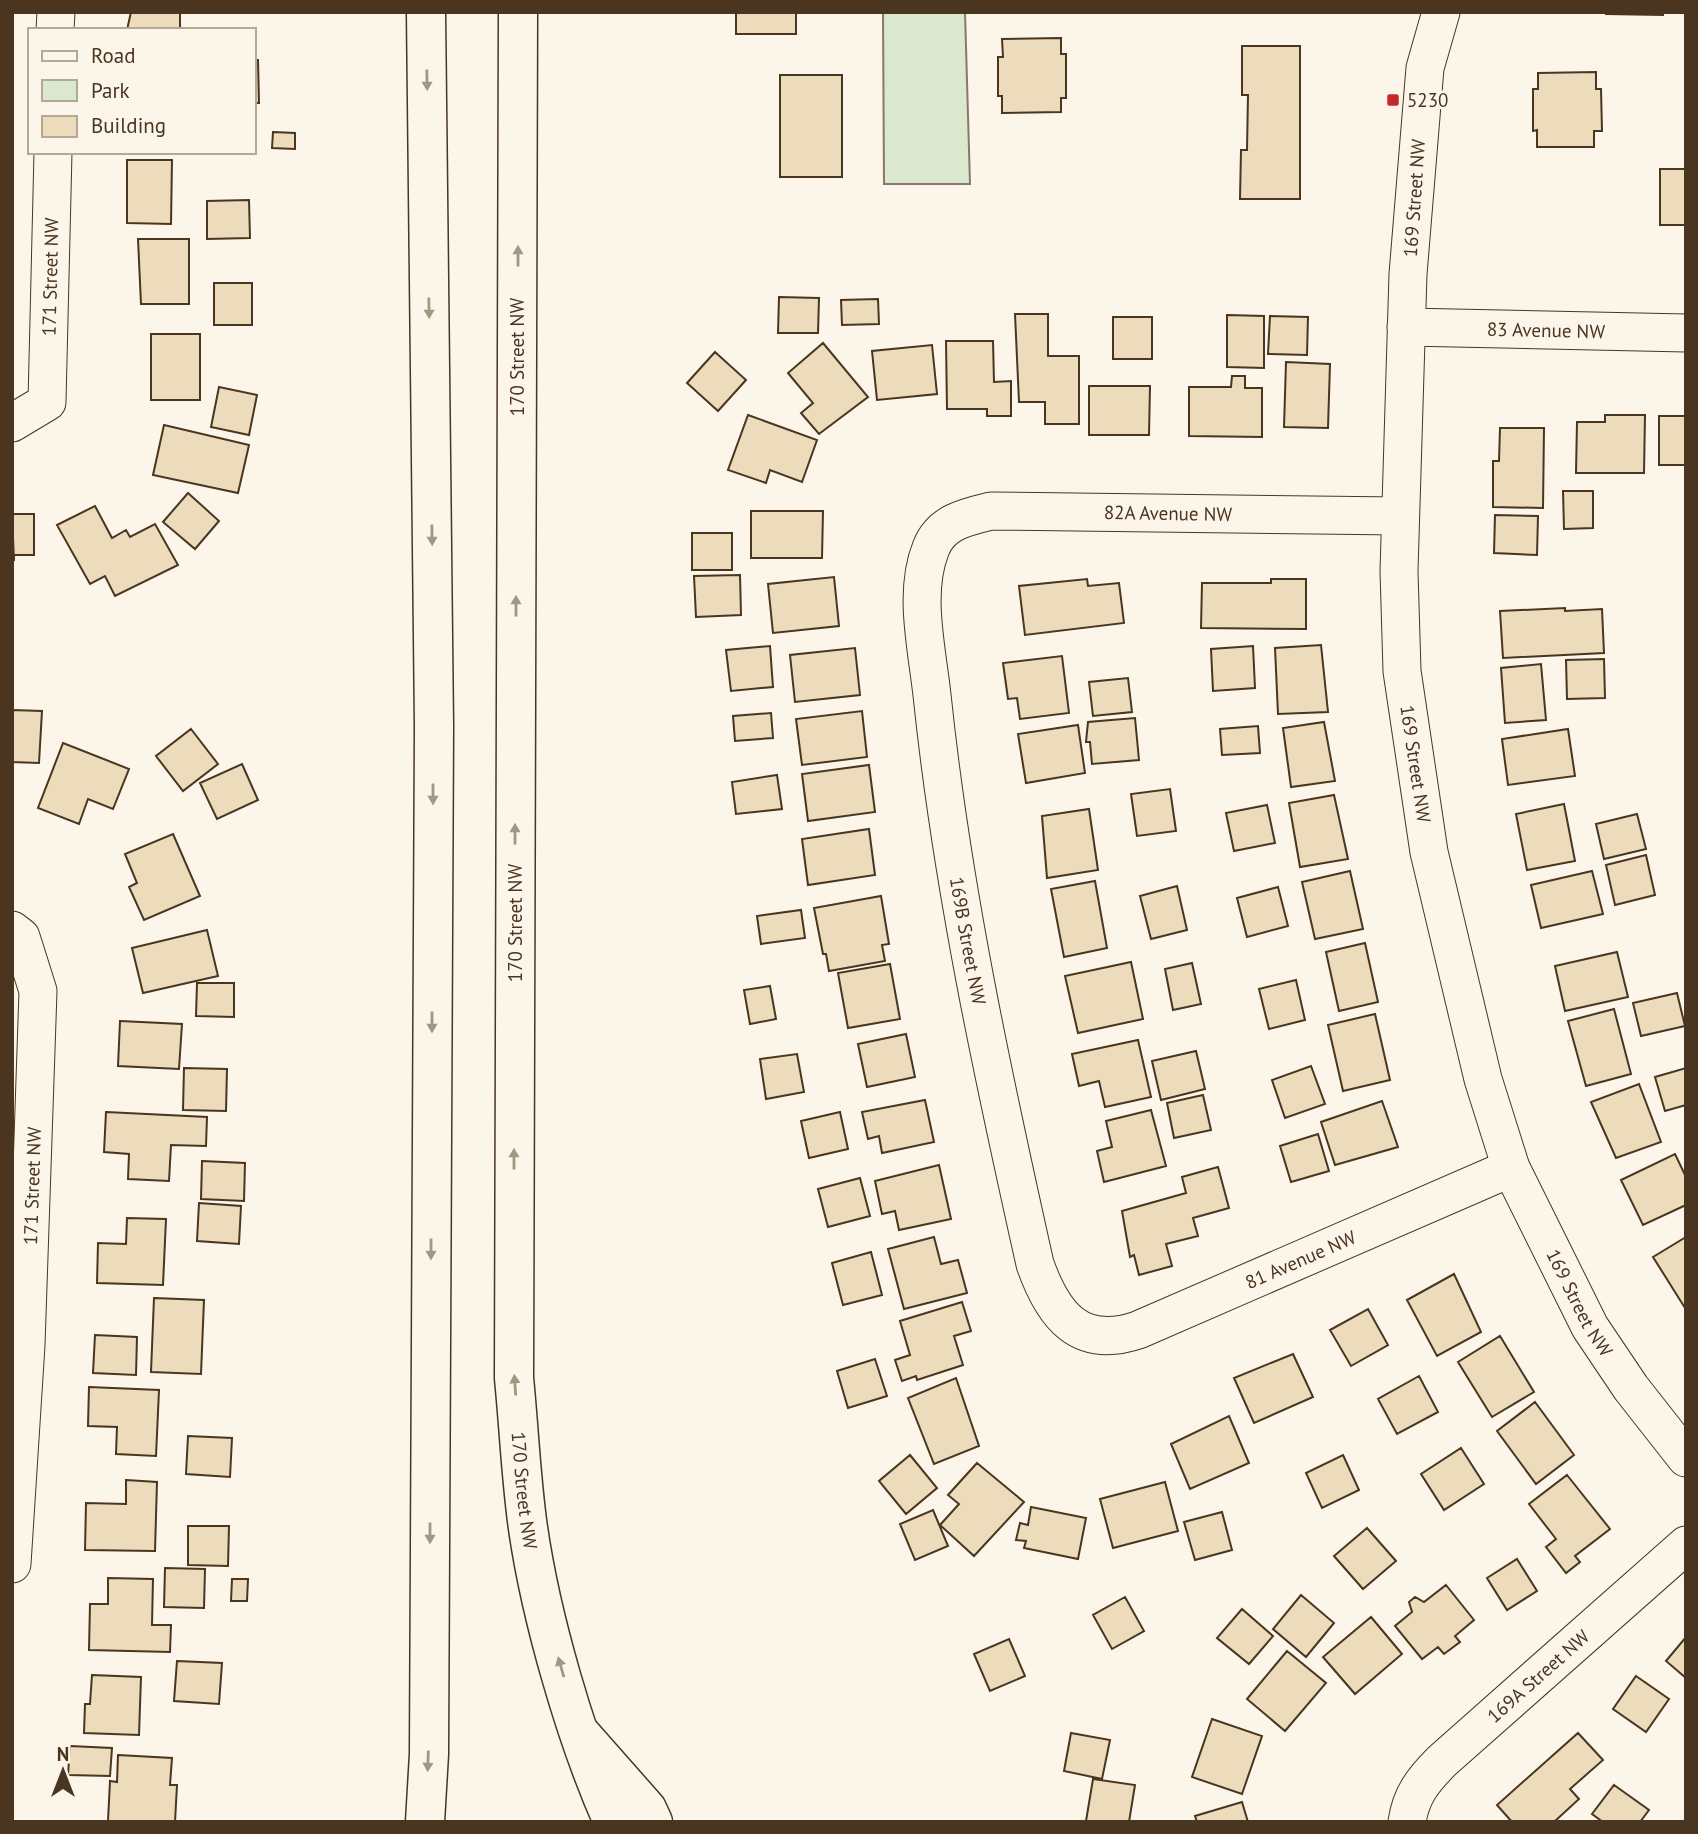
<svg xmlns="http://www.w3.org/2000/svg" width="1698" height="1834" font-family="'PT Sans',sans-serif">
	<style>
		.green { fill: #dce7d0; stroke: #887966; stroke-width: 2 }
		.building { fill: #ecdcbc; stroke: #4a3520; stroke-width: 2 }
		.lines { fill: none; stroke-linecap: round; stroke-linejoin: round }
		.minor-casing { stroke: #4a3520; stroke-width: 39 }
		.major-casing { stroke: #4a3520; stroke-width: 41 }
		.highway-casing { stroke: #4a3520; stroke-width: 41 }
		.minor { stroke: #fbf6e9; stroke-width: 37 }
		.major { stroke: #fbf6e9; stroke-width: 38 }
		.highway { stroke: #fbf6e9; stroke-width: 38 }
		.oneway { fill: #a29684 }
		.poi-dot { fill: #c62828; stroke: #fbf6e9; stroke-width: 2.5 }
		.labels { text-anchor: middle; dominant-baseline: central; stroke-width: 5; stroke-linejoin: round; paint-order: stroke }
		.poi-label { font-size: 19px; fill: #4a3520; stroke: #fbf6e9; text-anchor: start }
		.street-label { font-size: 19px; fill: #4a3520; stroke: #fbf6e9 }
	</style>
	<rect width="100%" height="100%" fill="#fbf6e9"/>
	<path class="green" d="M883,12h82l5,172h-86z"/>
	<path class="building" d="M131,12h49v18h-53z
		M736,12h60v22h-60z
		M1606,12h57v3l-57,-1z
		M1061,38v16h5v44h-5v14l-59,1v-17h-4v-39h5l-1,-18z
		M1242,46h58v153h-60l1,-49h6l1,-55h-6z
		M254,60h4l1,43h-5z
		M1596,72v17h5l1,42h-8v16h-57v-17l-4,1v-42h5v-16z
		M780,75h62v102h-62z
		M273,132l22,1v16l-23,-1z
		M127,160h45l-1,64 -44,-1z
		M1660,169h26v56h-26z
		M249,200l1,38 -43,1v-38z
		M138,239h51v65h-48z
		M214,283h38v42h-38z
		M779,297l40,1 -1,35h-40z
		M878,299l1,25 -37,1 -1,-25z
		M1015,314h33v42h31v68h-34v-22h-26z
		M1227,315l37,1v52l-37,-1z
		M1270,316l38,1 -1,38 -39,-1z
		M1113,317h39v42h-39z
		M151,334h49v66h-49z
		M946,341h47l1,41 17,-1v35h-24v-7h-40z
		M823,343l45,54 -49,37 -18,-21 12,-10 -25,-30z
		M932,345l5,49 -60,6 -5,-49z
		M715,352l31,28 -28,31 -31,-28z
		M1286,362l44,2 -2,64 -44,-1z
		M1232,376h13v12h17v49l-73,-1v-49h42z
		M1089,386h61l-1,49h-60z
		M219,387l38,8 -8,40 -38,-8z
		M748,415l69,25 -15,42 -32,-12 -4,13 -38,-13z
		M1605,415h40l-1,58h-68l1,-51h28z
		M1659,416h27v49h-27z
		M164,425l85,20 -11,48 -85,-18z
		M1500,428h44l-1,80 -50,-1v-46h6z
		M1563,491h30v37l-29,1z
		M188,493l31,28 -24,28 -32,-27z
		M95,506l17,32 14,-8 4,7 25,-13 23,41 -63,31 -10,-20 -15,8 -33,-59z
		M751,511h72l-1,47h-71z
		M12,514h22v41h-20v6z
		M1495,515l43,1 -1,39 -43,-2z
		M692,533h40v37h-40z
		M740,575l1,40 -45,2 -2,-41z
		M834,577l5,49 -66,7 -5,-49z
		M1087,579l1,7 31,-3 5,40 -99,12 -6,-49z
		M1271,579h35v50l-105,-1 1,-45h69z
		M1565,608v3l37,-2 2,44 -101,5 -3,-47z
		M1321,645l7,67 -50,2 -3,-66z
		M770,646l3,41 -42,4 -5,-41z
		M1253,646l2,42 -42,3 -2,-42z
		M855,648l5,47 -65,7 -5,-47z
		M1062,656l7,57 -49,6 -3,-21 -9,1 -5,-36z
		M1604,659l1,39 -38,1 -1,-39z
		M1541,664l5,56 -41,3 -4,-55z
		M1128,678l4,34 -39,4 -4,-34z
		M12,710l30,1 -3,52 -27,-1z
		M862,711l5,46 -65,8 -6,-46z
		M771,713l2,25 -38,3 -2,-25z
		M1135,718l4,42 -47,4 -2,-22h-4l2,-20z
		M1324,722l11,59 -44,6 -8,-59z
		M1078,725l7,48 -59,10 -8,-49z
		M1258,726l2,27 -38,2 -2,-26z
		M191,729l27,35 -35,27 -27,-35z
		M1568,729l7,47 -67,9 -6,-46z
		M63,743l66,26 -16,40 -25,-10 -9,25 -41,-16z
		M242,764l16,36 -41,19 -17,-36z
		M869,765l6,47 -67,9 -6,-47z
		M777,775l5,34 -46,5 -4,-32z
		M1170,789l6,42 -39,5 -6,-42z
		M1334,795l14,64 -48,8 -11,-64z
		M1564,804l11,57 -48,9 -11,-56z
		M1267,805l8,38 -41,8 -8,-38z
		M1089,809l9,61 -51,8 -5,-62z
		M1637,814l9,35 -42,10 -8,-35z
		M869,829l6,46 -67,10 -6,-46z
		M173,834l27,62 -56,24 -15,-33 8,-4 -12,-29z
		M1646,855l9,40 -40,10 -9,-40z
		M1350,871l13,58 -48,10 -13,-57z
		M1592,871l11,43 -62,14 -10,-43z
		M1095,881l12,67 -43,9 -13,-68z
		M1177,886l10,44 -36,9 -11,-43z
		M1278,887l10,39 -41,11 -10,-39z
		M881,896l8,48 -7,1 3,16 -56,10 -3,-17h-3l-9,-46z
		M801,910l4,28 -44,6 -4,-28z
		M207,930l11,46 -75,17 -11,-45z
		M1365,943l13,59 -39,9 -13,-59z
		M1617,952l11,45 -63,14 -10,-45z
		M1131,962l12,57 -65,14 -13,-57z
		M1192,963l9,41 -28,6 -8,-41z
		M890,964l10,55 -52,9 -10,-55z
		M1296,980l9,40 -36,9 -10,-40z
		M197,983h37v34l-38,-1z
		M770,986l6,33 -26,5 -6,-34z
		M1677,993l8,33 -44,10 -8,-33z
		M1614,1009l17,65 -45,12 -18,-65z
		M1375,1014l15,66 -47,11 -15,-66z
		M120,1021l62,3 -3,45 -61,-3z
		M906,1034l9,43 -48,10 -9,-43z
		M1138,1040l13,57 -46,10 -6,-26 -20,5 -7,-32z
		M1196,1051l9,38 -44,11 -9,-39z
		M797,1054l7,38 -38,7 -6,-40z
		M1311,1066l14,38 -40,14 -13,-38z
		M184,1068l43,1 -1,42 -43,-1z
		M1686,1068v37l-21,6 -10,-34z
		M1639,1084l22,58 -45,16 -25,-56z
		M1203,1095l8,35 -37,8 -7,-35z
		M925,1100l9,42 -52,11 -3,-17 -11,3 -6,-27z
		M1382,1101l16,46 -63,18 -14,-43z
		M1151,1110l15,56 -62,16 -7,-31 15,-4 -6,-26z
		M106,1112l101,5 -1,29 -35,-1 -2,36 -41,-2 1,-25 -25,-2z
		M840,1112l8,37 -39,9 -8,-37z
		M1318,1134l11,37 -38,11 -11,-36z
		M1675,1154l11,23v28l-43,20 -22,-45z
		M202,1161l43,2 -1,38 -43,-2z
		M939,1165l12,54 -52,11 -4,-19 -13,3 -7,-33z
		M1218,1167l11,41 -36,10 5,18 -32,8 6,22 -33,9 -5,-20 -4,2 -8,-46 64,-18 -4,-16z
		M860,1178l10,38 -42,11 -10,-38z
		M199,1203l42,3 -2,38 -42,-3z
		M127,1218l39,1 -3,66 -66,-2 1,-40 28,1z
		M934,1237l7,27 17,-4 9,33 -63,16 -16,-60z
		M1686,1237v70l-1,1 -32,-51z
		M871,1252l11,43 -39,10 -11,-42z
		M1454,1274l27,58 -44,24 -30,-56z
		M154,1298l50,2 -3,74 -50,-2z
		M962,1302l9,29 -17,5 9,29 -46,15 -1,-4 -14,5 -7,-21 15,-5 -10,-34z
		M1368,1309l20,36 -37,21 -21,-36z
		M95,1335l42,2 -1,38 -43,-2z
		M1500,1336l34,56 -42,25 -34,-55z
		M1293,1354l20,43 -59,26 -20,-45z
		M875,1359l12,37 -39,12 -11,-37z
		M1419,1376l19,36 -41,22 -19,-35z
		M956,1378l23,68 -45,18 -26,-66z
		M89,1387l70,3 -3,66 -40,-2 1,-27 -29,-1z
		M1535,1402l39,53 -38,29 -39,-53z
		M1229,1416l20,47 -59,26 -19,-45z
		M188,1436l44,2 -2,39 -44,-3z
		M1461,1448l23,36 -40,26 -23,-36z
		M910,1455l27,33 -31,26 -27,-33z
		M1343,1455l16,35 -37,18 -16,-35z
		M977,1463l47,39 -50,54 -34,-31 19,-21 -11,-9z
		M1567,1475l43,54 -35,27 5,6 -14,11 -20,-26 10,-8 -27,-35z
		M126,1480l31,2 -2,69 -70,-1 1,-47 40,1z
		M1165,1482l13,49 -65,17 -13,-49z
		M1031,1507l55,11 -8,41 -54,-11 2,-7 -10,-1 4,-17 8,2z
		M933,1510l15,36 -33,14 -15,-36z
		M1222,1512l10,38 -37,10 -11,-38z
		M188,1526h41l-1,40 -40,-1z
		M1367,1528l29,33 -33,28 -29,-33z
		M1517,1559l20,32 -30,19 -20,-32z
		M165,1568l40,1 -1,39 -40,-1z
		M108,1578l45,1 -1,46h19l-1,27 -81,-2 1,-46h18z
		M232,1579h16l-1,22h-16z
		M1446,1585l28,35 -19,16 5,6 -16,12 -6,-7 -16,12 -27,-33 17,-14 -3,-10 6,-5 9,5z
		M1301,1595l33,28 -28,34 -33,-28z
		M1125,1597l19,34 -32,18 -19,-34z
		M1242,1609l31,27 -24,28 -32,-26z
		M1371,1617l31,37 -47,40 -32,-37z
		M1686,1637v41l-20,-17z
		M1009,1639l16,37 -35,15 -16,-37z
		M1287,1651l39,32 -41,48 -38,-32z
		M177,1661l45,2 -3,41 -45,-3z
		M92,1675l49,2 -2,58 -55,-2 1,-29h5z
		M1636,1676l33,23 -23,33 -33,-23z
		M1212,1719l50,17 -20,58 -50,-17z
		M1071,1733l39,7 -8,39 -38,-8z
		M1578,1733l25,27 -33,29 9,10 -25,23h-42l-15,-17z
		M70,1746l42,2 -2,28 -42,-1z
		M118,1755l54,3 -2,27h7l-2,37 -67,-1 2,-40 7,1z
		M1093,1779l42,6 -6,37 -43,-1z
		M1614,1785l35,25 -9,12h-37l-11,-8z
		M1242,1802l6,20h-51l-2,-6z"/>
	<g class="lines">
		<g class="minor-casing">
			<g id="minor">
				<path id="s1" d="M1441,12l-16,56 -17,206 -9,297 3,100 27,181 54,227 28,89 79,159 41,61 55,70"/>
				<path d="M55,30l1,-18"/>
				<path id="s2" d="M1406,327l280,6"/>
				<path id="s3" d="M12,423l35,-21 6,-250"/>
				<path id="s4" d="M1400,516l-409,-5c-25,6 -50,11 -60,37 -18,44 -4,101 1,147 20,192 61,381 103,569 18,51 44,86 103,66l373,-162"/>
				<path d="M12,930l9,7 17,54 -12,354 -14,219"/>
				<path id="s5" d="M1407,1822c4,-27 16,-42 35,-61l244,-216"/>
			</g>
		</g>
		<g class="major-casing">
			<g id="major">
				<path id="s6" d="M518,12l-4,1366c5,50 7,101 14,150 13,90 48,211 85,294"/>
				<path d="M425,1822l4,-68 5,-1028 -8,-714"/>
			</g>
		</g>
		<g class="highway-casing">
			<path id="highway" d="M580,1733l67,76 6,13"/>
		</g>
		<use href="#minor" class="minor"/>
		<use href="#major" class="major"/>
		<use href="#highway" class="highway"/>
	</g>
	<defs><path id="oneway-solid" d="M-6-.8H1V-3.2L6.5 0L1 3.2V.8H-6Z" transform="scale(1.75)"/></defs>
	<g class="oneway">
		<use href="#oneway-solid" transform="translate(427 80) rotate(89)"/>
		<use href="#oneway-solid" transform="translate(518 256) rotate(-90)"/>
		<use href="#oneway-solid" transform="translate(429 308) rotate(89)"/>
		<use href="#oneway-solid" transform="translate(432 535) rotate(89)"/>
		<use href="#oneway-solid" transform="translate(516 606) rotate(-90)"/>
		<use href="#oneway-solid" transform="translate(433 794) rotate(90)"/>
		<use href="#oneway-solid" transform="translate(515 834) rotate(-90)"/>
		<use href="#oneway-solid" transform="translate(432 1022) rotate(90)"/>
		<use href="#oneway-solid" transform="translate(514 1159) rotate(-90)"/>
		<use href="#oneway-solid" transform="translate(431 1249) rotate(90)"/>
		<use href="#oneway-solid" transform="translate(515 1385) rotate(-94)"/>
		<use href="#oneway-solid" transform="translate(430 1533) rotate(90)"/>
		<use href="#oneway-solid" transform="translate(561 1667) rotate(-106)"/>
		<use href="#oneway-solid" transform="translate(428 1761) rotate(92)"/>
	</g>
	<rect class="poi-dot" x="1386" y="93" width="14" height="14" rx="3.5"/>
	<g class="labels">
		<g class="poi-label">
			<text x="1407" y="100">5230</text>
		</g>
		<g class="street-label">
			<text transform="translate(1414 198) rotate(-86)">169 Street NW</text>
			<text stroke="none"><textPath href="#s3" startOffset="166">171 Street NW</textPath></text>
			<text stroke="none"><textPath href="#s2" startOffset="140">83 Avenue NW</textPath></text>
			<text transform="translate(517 357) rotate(-90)">170 Street NW</text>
			<text transform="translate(1168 513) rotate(1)">82A Avenue NW</text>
			<text stroke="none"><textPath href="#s1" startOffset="756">169 Street NW</textPath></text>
			<text transform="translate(515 923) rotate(-90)">170 Street NW</text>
			<text stroke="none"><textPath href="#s4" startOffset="880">169B Street NW</textPath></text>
			<text transform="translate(32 1186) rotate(-88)">171 Street NW</text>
			<text stroke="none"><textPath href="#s4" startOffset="1528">81 Avenue NW</textPath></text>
			<text stroke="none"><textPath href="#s1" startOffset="1323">169 Street NW</textPath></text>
			<text stroke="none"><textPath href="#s6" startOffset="1479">170 Street NW</textPath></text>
			<text stroke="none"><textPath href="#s5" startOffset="200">169A Street NW</textPath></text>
		</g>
	</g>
	<rect width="1698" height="1834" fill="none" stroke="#4a3520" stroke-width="28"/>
	<rect x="28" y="28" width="228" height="126" fill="#fbf6e9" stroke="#b4a999" stroke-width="2"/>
	<rect x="42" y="51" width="35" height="10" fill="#fbf6e9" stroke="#b4a999" stroke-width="2"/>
	<text x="91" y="63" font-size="21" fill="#4a3520">Road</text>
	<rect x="42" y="80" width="35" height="21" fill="#dce7d0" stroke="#b4a999" stroke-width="2"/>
	<text x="91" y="98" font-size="21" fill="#4a3520">Park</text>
	<rect x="42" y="116" width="35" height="21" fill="#ecdcbc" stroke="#b4a999" stroke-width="2"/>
	<text x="91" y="133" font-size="21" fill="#4a3520">Building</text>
	<g transform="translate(63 1771)" stroke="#fbf6e9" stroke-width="5" paint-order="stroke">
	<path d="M0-5L12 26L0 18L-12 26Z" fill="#4a3520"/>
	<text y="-10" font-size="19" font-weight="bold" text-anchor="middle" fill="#4a3520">N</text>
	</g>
</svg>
